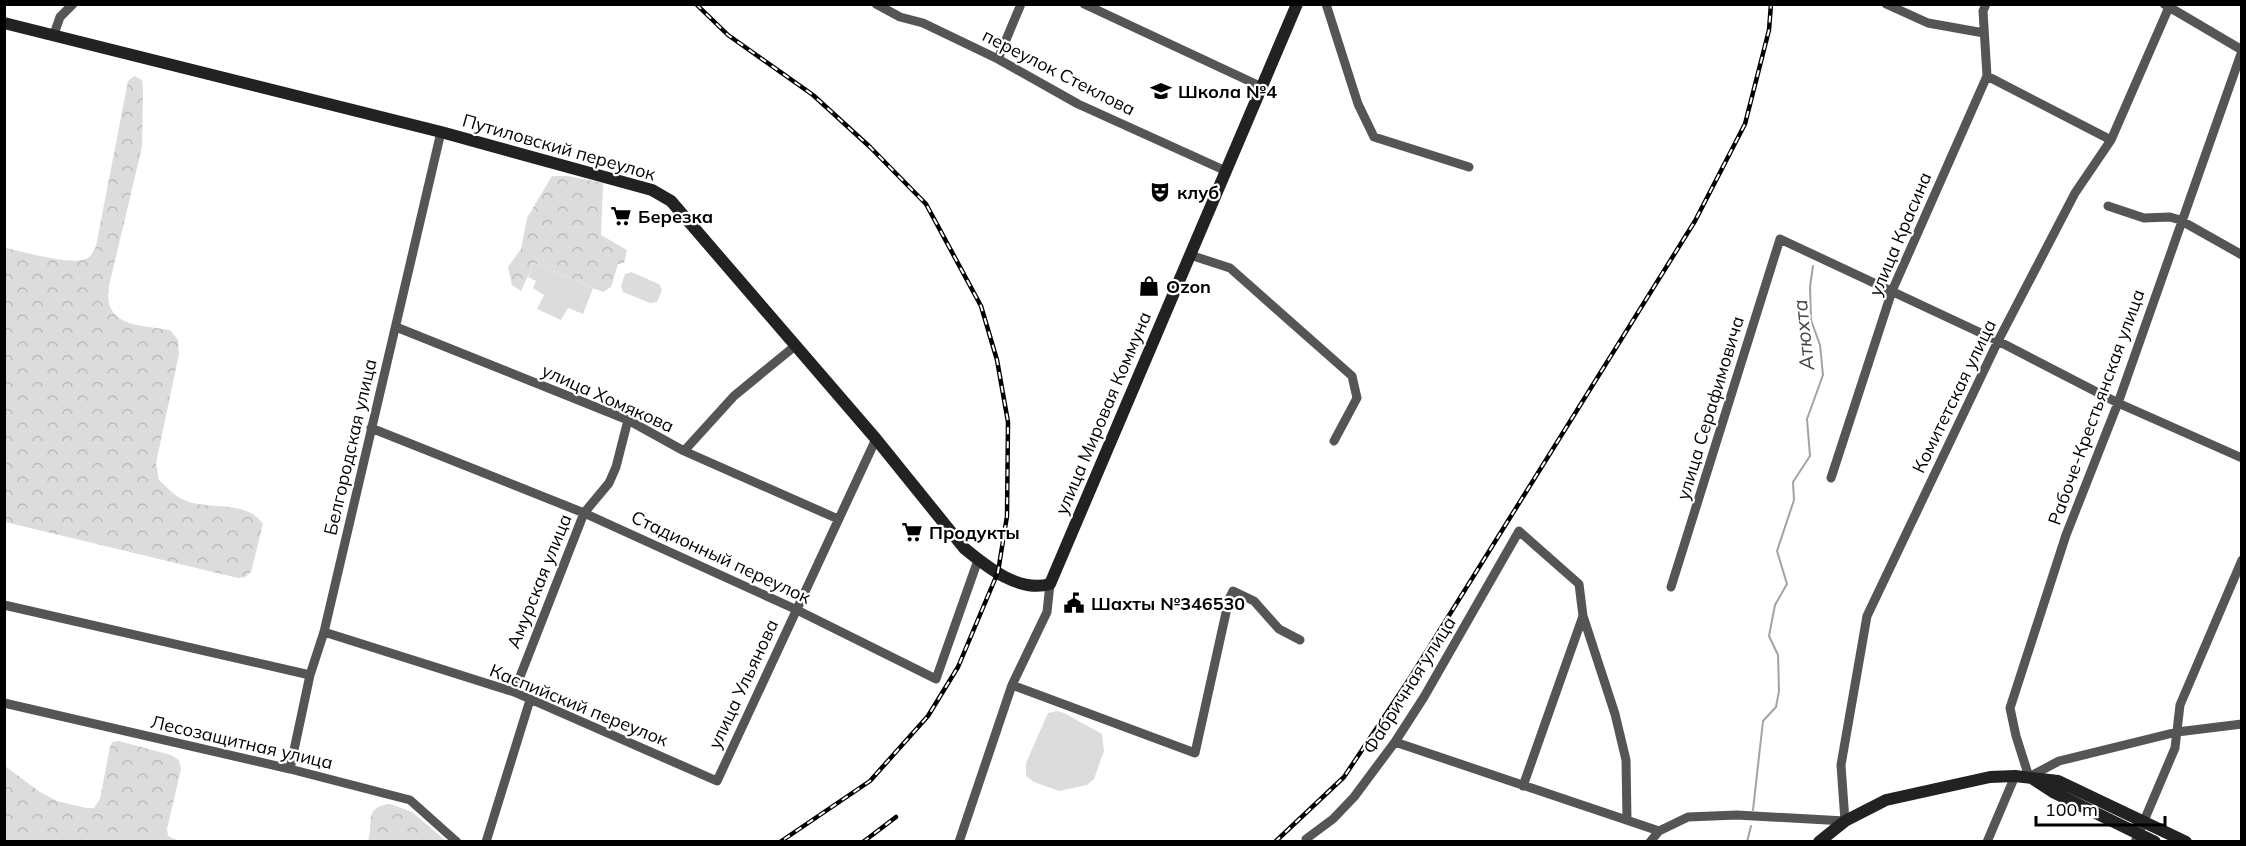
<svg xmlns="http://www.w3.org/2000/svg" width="2246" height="846" font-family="Mulish,sans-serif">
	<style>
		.forest { fill: url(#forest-crowns) }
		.park { fill: #dcdcdc }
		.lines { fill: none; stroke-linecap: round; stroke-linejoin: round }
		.stream { stroke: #a3a3a3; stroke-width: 2 }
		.street { stroke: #555; stroke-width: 9 }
		.secondary { stroke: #222; stroke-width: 12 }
		.rail-casing { stroke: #000; stroke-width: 4.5 }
		.rail { stroke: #fff; stroke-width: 2; stroke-dasharray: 7; stroke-linecap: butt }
		.labels { text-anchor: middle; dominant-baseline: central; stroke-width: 4.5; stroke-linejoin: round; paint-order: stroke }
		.street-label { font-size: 18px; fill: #000; stroke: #fff }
		.poi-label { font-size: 18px; font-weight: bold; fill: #000; stroke: #fff; text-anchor: start }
		.water-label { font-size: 20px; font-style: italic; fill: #444; stroke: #fff }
	</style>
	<defs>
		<pattern id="forest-crowns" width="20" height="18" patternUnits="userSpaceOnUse" patternTransform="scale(1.5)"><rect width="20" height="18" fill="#dcdcdc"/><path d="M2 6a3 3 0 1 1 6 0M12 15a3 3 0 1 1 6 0" fill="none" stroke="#bbb"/></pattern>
	</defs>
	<rect width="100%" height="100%" fill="#fff"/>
	<path class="forest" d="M134,76l8,4 1,9 -1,58 -33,139c-7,41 31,39 61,44l8,10 1,14 -23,109 3,17c7,7 16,16 25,20 25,11 62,-1 79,24l-12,48 -6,5 -7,1 -233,-56v-274c17,3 69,19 83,10 4,-3 6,-7 8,-12l32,-165z
		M552,176h16l35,7 -2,52 26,15 -3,13 -6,1 -7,23 -8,5 -69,-29 -13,28 -9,-6 -4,-18 13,-18 6,-31z
		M119,741l52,14 8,5 2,9 -14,60 1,7 11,5h-174v-75l35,26 17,9 29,7h8l6,-9 10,-52 2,-5z
		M390,804l22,8 34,29h-78c6,-18 -5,-34 22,-37z"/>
	<path class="park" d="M534,263l59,25 -10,26 -15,-6 -7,12 -24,-11 7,-14 -11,-7 3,-7 -8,-4z
		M631,272l28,12 3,6 -5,12 -7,1 -27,-11 -2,-6 4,-12z
		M1057,711l7,2 38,21 2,17 -10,28 -7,6 -28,6 -25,-9 -8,-6v-13l22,-50z"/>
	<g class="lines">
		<path class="stream" d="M1753,810l10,-89 13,-14 3,-16 -1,-36 -9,-19 6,-31 12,-21 -10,-33 17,-51 -1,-18 17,-26 -3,-37 16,-44 -3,-30 -9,-25 -1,-33 3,-21
			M1747,842l4,-16"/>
		<path class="street" d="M876,4l24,13 23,6 75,36 80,45 148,67
			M1084,4l178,83
			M1326,4l32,100 16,33 95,30
			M1886,4l42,19 56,10
			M2164,4l78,46
			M54,34l6,-17 13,-13
			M2242,51l-124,352 -52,132 -56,173 6,28 13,41 30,-16 118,-29 65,-8
			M998,59l23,-55
			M1987,76l124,64
			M2108,206l36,12 26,-1 10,3 62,35
			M1190,255l40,13 122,108 5,22 -23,43
			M396,327l232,93 56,31 154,68
			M371,428l213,85 211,96 141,70 42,-119
			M684,451l50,-55 61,-50
			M1831,478l61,-187 95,-215 -4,-65 3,-7
			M1671,587l109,-348 218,102 120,62 124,55
			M4,605l306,70
			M324,632l190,60 203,89 159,-342
			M1012,685l183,68 34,-154 4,-8 21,10 25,28 21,11
			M514,692l70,-179 25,-30 7,-16 12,-47
			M4,703l286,66 120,31 47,42
			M1395,742l264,89
			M290,769l20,-94 14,-43 117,-500
			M1523,786l60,-170
			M1306,839l27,-20 21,-22 41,-55 29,-45 95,-166 60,53 4,32 32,98 11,46 1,60
			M486,842l44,-142
			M959,842l53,-157 35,-73 3,-28
			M1650,842l9,-11 29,-14 49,-2 108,6 -4,-56 26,-149 131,-275 77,-148 36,-53 58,-133
			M1987,842l28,-66
			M2135,842l40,-94 5,-43 62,-145"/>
		<path class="secondary" d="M4,23l437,109 211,58 19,11 205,238 88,109c23,19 55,45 86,36l247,-580
			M2033,779l20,13 102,50
			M1819,842l26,-21 41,-21 104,-23 25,-1 43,5 128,61"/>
		<g class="rail-casing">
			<path id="rail" d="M696,4l32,31 85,60 57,52 56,57 55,102 16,54 11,62 -1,94 -9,56 -40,95 -30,49 -58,65 -90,61
				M863,842l33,-25
				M1275,842l69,-65 66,-99 285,-457 50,-97 24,-94 2,-26"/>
		</g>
		<use href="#rail" class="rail"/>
	</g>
	<defs>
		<g id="school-bare" transform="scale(1.62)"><path d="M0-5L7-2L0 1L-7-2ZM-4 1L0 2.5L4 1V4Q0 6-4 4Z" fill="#000" stroke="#fff" stroke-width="2.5" paint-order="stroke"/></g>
		<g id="theatre-bare" transform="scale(1.62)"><path d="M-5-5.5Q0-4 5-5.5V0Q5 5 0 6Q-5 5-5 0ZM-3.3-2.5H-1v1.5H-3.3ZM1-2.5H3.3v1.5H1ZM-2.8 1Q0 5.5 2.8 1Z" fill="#000" stroke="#fff" stroke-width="2.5" paint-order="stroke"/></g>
		<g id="supermarket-bare" transform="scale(1.62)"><path d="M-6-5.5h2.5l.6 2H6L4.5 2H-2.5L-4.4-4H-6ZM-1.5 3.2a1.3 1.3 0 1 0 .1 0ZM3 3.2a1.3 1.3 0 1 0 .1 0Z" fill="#000" stroke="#fff" stroke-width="2.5" paint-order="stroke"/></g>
		<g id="shop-bare" transform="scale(1.62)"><path d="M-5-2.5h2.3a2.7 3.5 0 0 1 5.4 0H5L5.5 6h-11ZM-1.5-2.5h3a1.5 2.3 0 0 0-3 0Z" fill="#000" stroke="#fff" stroke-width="2.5" paint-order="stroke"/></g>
		<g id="civic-bare" transform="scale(1.62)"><path d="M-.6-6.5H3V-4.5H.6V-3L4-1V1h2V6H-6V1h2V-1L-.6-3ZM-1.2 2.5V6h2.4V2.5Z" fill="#000" stroke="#fff" stroke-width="2.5" paint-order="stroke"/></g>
	</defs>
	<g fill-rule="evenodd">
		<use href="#school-bare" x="1161" y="91"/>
		<use href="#theatre-bare" x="1160" y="192"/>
		<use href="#supermarket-bare" x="621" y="216"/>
		<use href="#shop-bare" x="1149" y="286"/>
		<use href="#supermarket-bare" x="912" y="532"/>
		<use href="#civic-bare" x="1074" y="603"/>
	</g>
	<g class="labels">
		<g class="street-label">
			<text transform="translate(1059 72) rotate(27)">переулок Стеклова</text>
			<text transform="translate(559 147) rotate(16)">Путиловский переулок</text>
			<text transform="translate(1900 234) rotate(-67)">улица Красина</text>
			<text transform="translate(1954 396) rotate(-64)">Комитетская улица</text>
			<text transform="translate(608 398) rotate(24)">улица Хомякова</text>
			<text transform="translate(2096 407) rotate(-70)">Рабоче-Крестьянская улица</text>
			<text transform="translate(1710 408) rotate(-73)">улица Серафимовича</text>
			<text transform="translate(1103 413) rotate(-67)">улица Мировая Коммуна</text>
			<text transform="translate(350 447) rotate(-77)">Белгородская улица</text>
			<text transform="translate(721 557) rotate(25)">Стадионный переулок</text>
			<text transform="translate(539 581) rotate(-68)">Амурская улица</text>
			<text transform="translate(743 684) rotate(-65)">улица Ульянова</text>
			<text transform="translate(1409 685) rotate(-58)">Фабричная улица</text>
			<text transform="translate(579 705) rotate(22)">Каспийский переулок</text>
			<text transform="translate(242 742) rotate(13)">Лесозащитная улица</text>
		</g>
		<g class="poi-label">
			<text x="1178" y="91">Школа №4</text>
			<text x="1177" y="192">клуб</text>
			<text x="638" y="216">Березка</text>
			<text x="1166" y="286">Ozon</text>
			<text x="929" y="532">Продукты</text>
			<text x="1091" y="603">Шахты №346530</text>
		</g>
		<g class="water-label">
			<text transform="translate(1803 335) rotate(-96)">Атюхта</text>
		</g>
	</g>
	<rect width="2246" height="846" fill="none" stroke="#000000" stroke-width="12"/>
	<path d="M2036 816v9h129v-9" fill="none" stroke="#000000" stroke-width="3"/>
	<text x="2045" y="816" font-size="18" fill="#000000" stroke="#ffffff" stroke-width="4.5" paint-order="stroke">100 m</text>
</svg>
